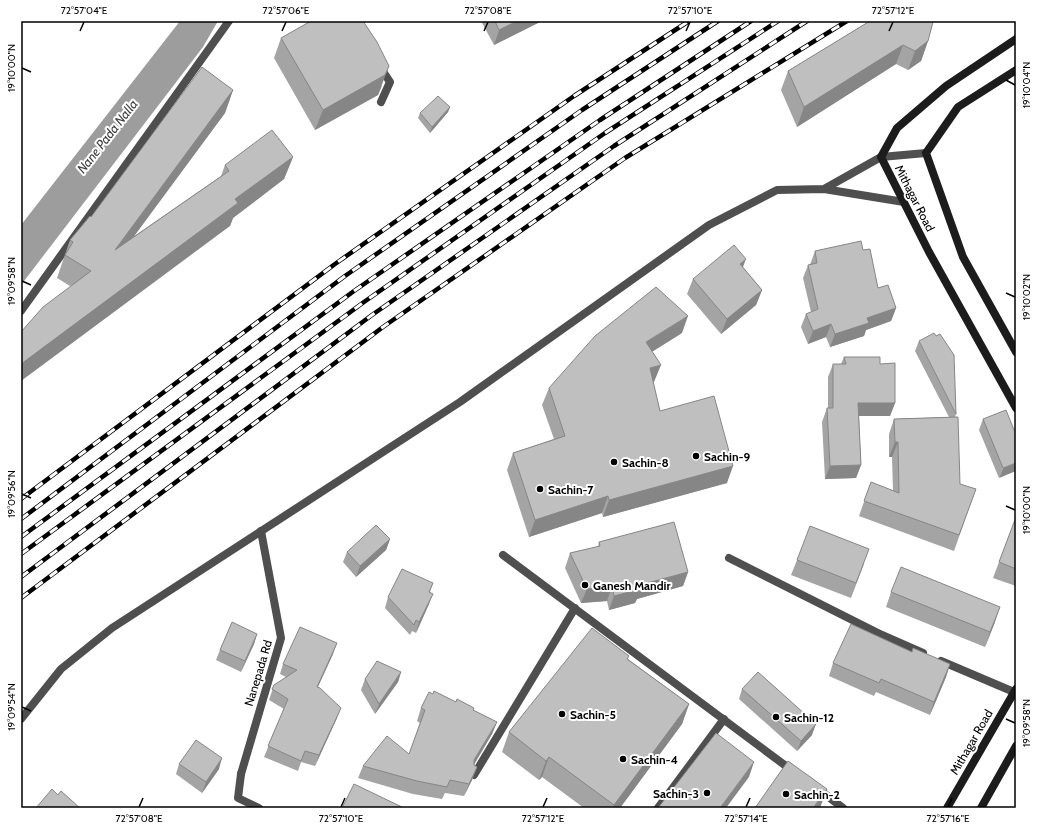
<svg xmlns="http://www.w3.org/2000/svg" width="1037" height="829" font-family="Cabin,sans-serif">
	<style>
		.water { fill: #9d9d9d }
		.lines { fill: none; stroke-linecap: round; stroke-linejoin: round }
		.lane { stroke: #4f4f4f; stroke-width: 8 }
		.street { stroke: #4f4f4f; stroke-width: 8 }
		.secondary { stroke: #1c1c1c; stroke-width: 8 }
		.rail-casing { stroke: #000; stroke-width: 4.5 }
		.rail { stroke: #fff; stroke-width: 3; stroke-dasharray: 9; stroke-linecap: butt }
		.wall { fill: #a4a4a4 }
		.shaded-wall { fill: #868686 }
		.building { fill: #bfbfbf; stroke: #868686 }
		.ticks { fill: none; stroke: #000; stroke-width: 1.5 }
		.poi-dot { fill: #000; stroke: #fff; stroke-width: 1.5 }
		.labels { text-anchor: middle; dominant-baseline: central; stroke-width: 4; stroke-linejoin: round; paint-order: stroke }
		.street-label { font-size: 12px; fill: #000; stroke: #fff }
		.poi-label { font-size: 12px; font-weight: bold; fill: #000; stroke: #fff; text-anchor: start }
		.water-label { font-size: 13px; font-style: italic; fill: #3e3e3e; stroke: #fff }
		.neatline { fill: none; stroke: #000; stroke-width: 1.5 }
		.ticks-label { font-size: 10px; text-anchor: middle; fill: #000 }
	</style>
	<rect width="100%" height="100%" fill="#fff"/>
	<path class="water" d="M180,21h38l-15,26 -182,238v-60z"/>
	<g class="lines">
		<path class="lane" d="M380,67l10,15 -9,20
			M21,311l208,-290
			M241,774l40,-136 -20,-107"/>
		<path class="street" d="M824,189l57,-32 45,-4
			M503,555l291,217
			M729,558l153,77 41,18
			M941,661l73,31
			M21,719l40,-50 51,-41 348,-226 249,-177 68,-35 47,-1 80,13
			M241,774l-3,24 21,10
			M474,775l101,-167
			M817,788l26,20
			M658,808l66,-89"/>
		<path class="secondary" d="M1016,39l-70,47 -49,42 -16,29 48,95 87,156
			M1016,70l-58,37 -32,46 37,104 53,95
			M947,808l69,-119
			M981,808l35,-62"/>
		<g class="rail-casing">
			<path id="rail" d="M21,499l314,-235 239,-168 115,-75
				M21,519l324,-243 237,-166 136,-89
				M21,537l333,-246 246,-171 151,-99
				M21,554l343,-252 241,-169 173,-112
				M21,577l351,-262 242,-169 193,-125
				M21,598l362,-271 242,-169 222,-137"/>
		</g>
		<use href="#rail" class="rail"/>
	</g>
	<path class="wall" d="M481,21h61l-48,24z
		M870,21l58,20 -7,20 -13,9 -12,-6 -99,63 -16,-37 7,-19z
		M281,38l101,48 -4,9 -63,35 -41,-72z
		M233,90l-8,23 -92,124 88,-61 4,-11 68,-8 -9,22 -51,39 -3,8 -160,60 -13,-8 13,-38 21,-23z
		M450,107l-2,5 -18,21 -12,-15 2,-5z
		M863,250l15,38 18,20 -5,13 -25,9 -2,6 -34,11 -4,-10 -18,7 -7,-17 5,-13 5,-2 -8,-34 5,-13h2l5,-14z
		M743,267l19,23 -6,15 -35,29 -34,-40 6,-15z
		M682,333l-30,19 2,30h-1l7,29 67,72 -124,34 -1,-4 -73,24 -22,-67 6,-17 41,-14 -12,-34 7,-17z
		M919,341l37,73 -1,3 5,67 16,5 -22,62 -95,-35 12,-34 22,9 -1,-34h-3v-23l5,-15 55,-2 -34,-66z
		M844,357l36,7 15,39 -5,13h-31l2,49 -5,13 -31,1 -3,-57 5,-14h1v-31l5,-13h8z
		M983,419l33,16 -17,43 -20,-48z
		M1016,517v69l-23,-8z
		M390,539l-4,11 -30,27 -13,-15 4,-10z
		M599,542l89,30 -5,14 -46,13 -2,4 -26,7 -2,-9 -26,2 -16,-35 5,-15 28,-6z
		M797,560l67,4 -13,34 -60,-23z
		M433,583l-3,9 -1,12 -13,29 -4,-2 -2,4 -25,-27 3,-11z
		M891,592l104,30 -10,25 -99,-40z
		M257,634l-3,10 -13,28 -25,-12 4,-10z
		M912,652l38,12 -4,13 -16,38 -54,-23 -2,4 -45,-20 4,-13z
		M333,654l-15,33 19,31 -22,48 -14,-4 -3,9 -34,-14 20,-48 -15,-9 5,-15 12,-8 -6,-3 3,-10z
		M628,659l61,45 -7,20 -62,84h-36l-42,-31 -3,3 -37,-28 7,-20z
		M401,672l-3,10 -23,32 -14,-24 4,-11z
		M742,689l70,46 -15,16 -58,-52z
		M421,708l52,2 24,12 -5,12 -18,31 3,2 -5,13 -8,16 -19,-3 -3,6 -29,-5 -55,-16 5,-12 46,-12 11,-31 -3,-2z
		M179,764l40,5 -17,24 -26,-19z"/>
	<path class="shaded-wall" d="M517,21h25l-48,24 5,-15z
		M928,41l-7,20 -13,9 7,-19z
		M903,45l-7,19 -99,63 7,-20z
		M389,66l-11,29 -63,35 8,-20z
		M233,90l-8,23 -118,160 8,-23z
		M450,107l-2,5 -18,21 2,-6z
		M293,157l-9,22 -51,39 -3,8 -209,155v-17l214,-165z
		M746,259l-6,16v-11z
		M762,290l-6,15 -35,29 6,-15z
		M896,308l-5,13 -25,9 -2,6 -34,11 5,-13 32,-16z
		M688,316l-6,17 -42,26 6,-17z
		M831,324l-5,13 -18,7 5,-13z
		M661,365l-7,17 -10,3 6,-17z
		M858,403h37l-5,13h-37z
		M895,442h3l-6,15h-3z
		M1016,463v8l-17,7 4,-10z
		M861,465l-5,13 -31,1 5,-13z
		M733,466l-6,17 -124,34 6,-17z
		M608,496l-6,17 -73,24 6,-17z
		M390,539l-4,11 -30,27 4,-11z
		M688,572l-5,14 -46,13 -2,4 -26,7 5,-14 26,-11z
		M612,587l-5,14 -26,2 6,-14z
		M433,594l-4,10 -13,29 3,-11z
		M1000,607l-5,15 -10,25 5,-15z
		M257,634l-3,10 -13,28 4,-11z
		M337,643l-4,11 -20,43 4,-10z
		M950,664l-4,13 -16,38 4,-13z
		M401,672l-3,10 -23,32 4,-10z
		M689,704l-7,20 -62,84h-7l1,-3z
		M341,708l-4,10 -22,48 4,-11z
		M497,722l-5,12 -23,38 5,-12z
		M816,724l-4,11 -15,16 4,-10z
		M549,757l-7,20 -3,3 7,-19z
		M222,758l-3,11 -17,24 4,-11z
		M754,762l-5,15 -23,31h-6z
		M477,767l-5,13 -8,16 5,-12z
		M827,789l-7,19h-7z"/>
	<path class="building" d="M311,21h52l14,21 12,24 -4,9 -62,35 -42,-72z
		M495,21h22l-18,9z
		M870,21h63v1l-5,19 -13,10 -12,-6 -99,62 -16,-36z
		M202,67l31,23 -118,160 114,-79 -4,-6 47,-35 21,27 -58,42 3,4 -217,161v-32l22,-25 48,-36 -26,-16 8,-13 -3,-2 20,-24 1,1z
		M438,96l12,11 -18,20 -12,-14z
		M861,241l2,9 7,-1 8,39 10,-3 8,23 -29,10 2,5 -34,11 -4,-10 -18,7 -7,-17 12,-5 -10,-44 9,-2 -2,-12z
		M734,245l12,14 -6,5 22,26 -35,29 -34,-40z
		M656,287l32,29 -42,26 15,23 -11,3 10,43 54,-15 19,70 -124,34 -1,-4 -73,24 -22,-67 52,-17 -16,-48 46,-52z
		M934,333l2,3 4,-2 14,21 2,59 -37,-73z
		M844,357h36v7l15,-1v40h-37l3,62 -31,1 -3,-58h6v-44h13z
		M1006,410l10,25v28l-13,5 -20,-49z
		M958,417l2,67 16,5 -17,46 -95,-34 7,-19 28,11 -1,-51h-3l-1,-23z
		M1016,517v52l-17,-7z
		M674,522l14,50 -48,13 1,4 -27,7 -2,-9 -25,2 -17,-36 30,-7 -1,-4z
		M376,525l14,14 -30,27 -13,-14z
		M810,526l59,23 -13,34 -59,-23z
		M901,567l99,40 -10,25 -99,-40z
		M402,569l31,14 -4,9 4,2 -14,28 -3,-2 -2,5 -26,-28z
		M232,622l25,12 -12,27 -25,-11z
		M851,624l61,28 1,-4 37,16 -16,38 -53,-23 -2,4 -46,-20z
		M300,627l37,16 -20,44 3,1 21,20 -22,47 -14,-4 -4,10 -33,-15 20,-47 -16,-10 2,-4 23,-15 -14,-6z
		M592,628l37,28 -2,3 62,45 -75,101 -65,-48 -3,4 -37,-29z
		M377,661l24,11 -22,32 -14,-25z
		M758,672l58,52 -15,17 -59,-52z
		M434,691l22,11 1,-3 17,9 -1,2 24,12 -23,38v5l3,2 -8,17 -19,-4 -3,7 -30,-6 -54,-15 24,-30 22,18 16,-44 -4,-2 8,-16 4,2z
		M716,733l38,29 -34,46h-62z
		M196,740l26,18 -16,24 -27,-18z
		M788,761l39,28 -14,19h-58z
		M354,784l50,24h-62z
		M52,789l6,6 3,-4 19,17h-44z"/>
	<path class="ticks" d="M80,31l4,-9M282,31l4,-9M484,31l4,-9M686,31l4,-9M889,31l4,-9M22,68l9,4M1006,80l9,5M22,281l9,4M1006,293l9,4M22,494l9,4M1006,506l9,4M22,707l9,4M1006,719l9,4M139,807l4,-9M341,807l4,-9M543,807l4,-9M746,807l4,-9M948,807l4,-9"/>
	<g class="poi-dot">
		<circle cx="696" cy="456" r="4"/>
		<circle cx="614" cy="462" r="4"/>
		<circle cx="540" cy="489" r="4"/>
		<circle cx="585" cy="585" r="4"/>
		<circle cx="562" cy="714" r="4"/>
		<circle cx="776" cy="717" r="4"/>
		<circle cx="623" cy="759" r="4"/>
		<circle cx="707" cy="793" r="4"/>
		<circle cx="786" cy="794" r="4"/>
	</g>
	<g class="labels">
		<g class="street-label">
			<text transform="translate(915 198) rotate(63)">Mithagar Road</text>
			<text transform="translate(258 673) rotate(-73)">Nanepada Rd</text>
			<text transform="translate(971 742) rotate(-60)">Mithagar Road</text>
		</g>
		<g class="poi-label">
			<text x="704" y="456">Sachin-9</text>
			<text x="622" y="462">Sachin-8</text>
			<text x="548" y="489">Sachin-7</text>
			<text x="593" y="585">Ganesh Mandir</text>
			<text x="570" y="714">Sachin-5</text>
			<text x="784" y="717">Sachin-12</text>
			<text x="631" y="759">Sachin-4</text>
			<text x="699" y="793" text-anchor="end">Sachin-3</text>
			<text x="794" y="794">Sachin-2</text>
		</g>
		<g class="water-label">
			<text transform="translate(107 136) rotate(-52)">Nane Pada Nalla</text>
		</g>
	</g>
	<rect width="1037" height="829" fill="none" stroke="#ffffff" stroke-width="44"/>
	<rect x="22" y="22" width="993" height="785" class="neatline"/>
	<g class="ticks-label">
		<text x="84" y="14">72°57'04"E</text>
		<text x="286" y="14">72°57'06"E</text>
		<text x="488" y="14">72°57'08"E</text>
		<text x="690" y="14">72°57'10"E</text>
		<text x="893" y="14">72°57'12"E</text>
		<text transform="translate(11 68) rotate(-90)" y="4">19°10'00"N</text>
		<text transform="translate(1026 85) rotate(-90)" y="4">19°10'04"N</text>
		<text transform="translate(11 281) rotate(-90)" y="4">19°09'58"N</text>
		<text transform="translate(1026 297) rotate(-90)" y="4">19°10'02"N</text>
		<text transform="translate(11 494) rotate(-90)" y="4">19°09'56"N</text>
		<text transform="translate(1026 510) rotate(-90)" y="4">19°10'00"N</text>
		<text transform="translate(11 707) rotate(-90)" y="4">19°09'54"N</text>
		<text transform="translate(1026 723) rotate(-90)" y="4">19°09'58"N</text>
		<text x="139" y="822">72°57'08"E</text>
		<text x="341" y="822">72°57'10"E</text>
		<text x="543" y="822">72°57'12"E</text>
		<text x="746" y="822">72°57'14"E</text>
		<text x="948" y="822">72°57'16"E</text>
	</g>
</svg>
